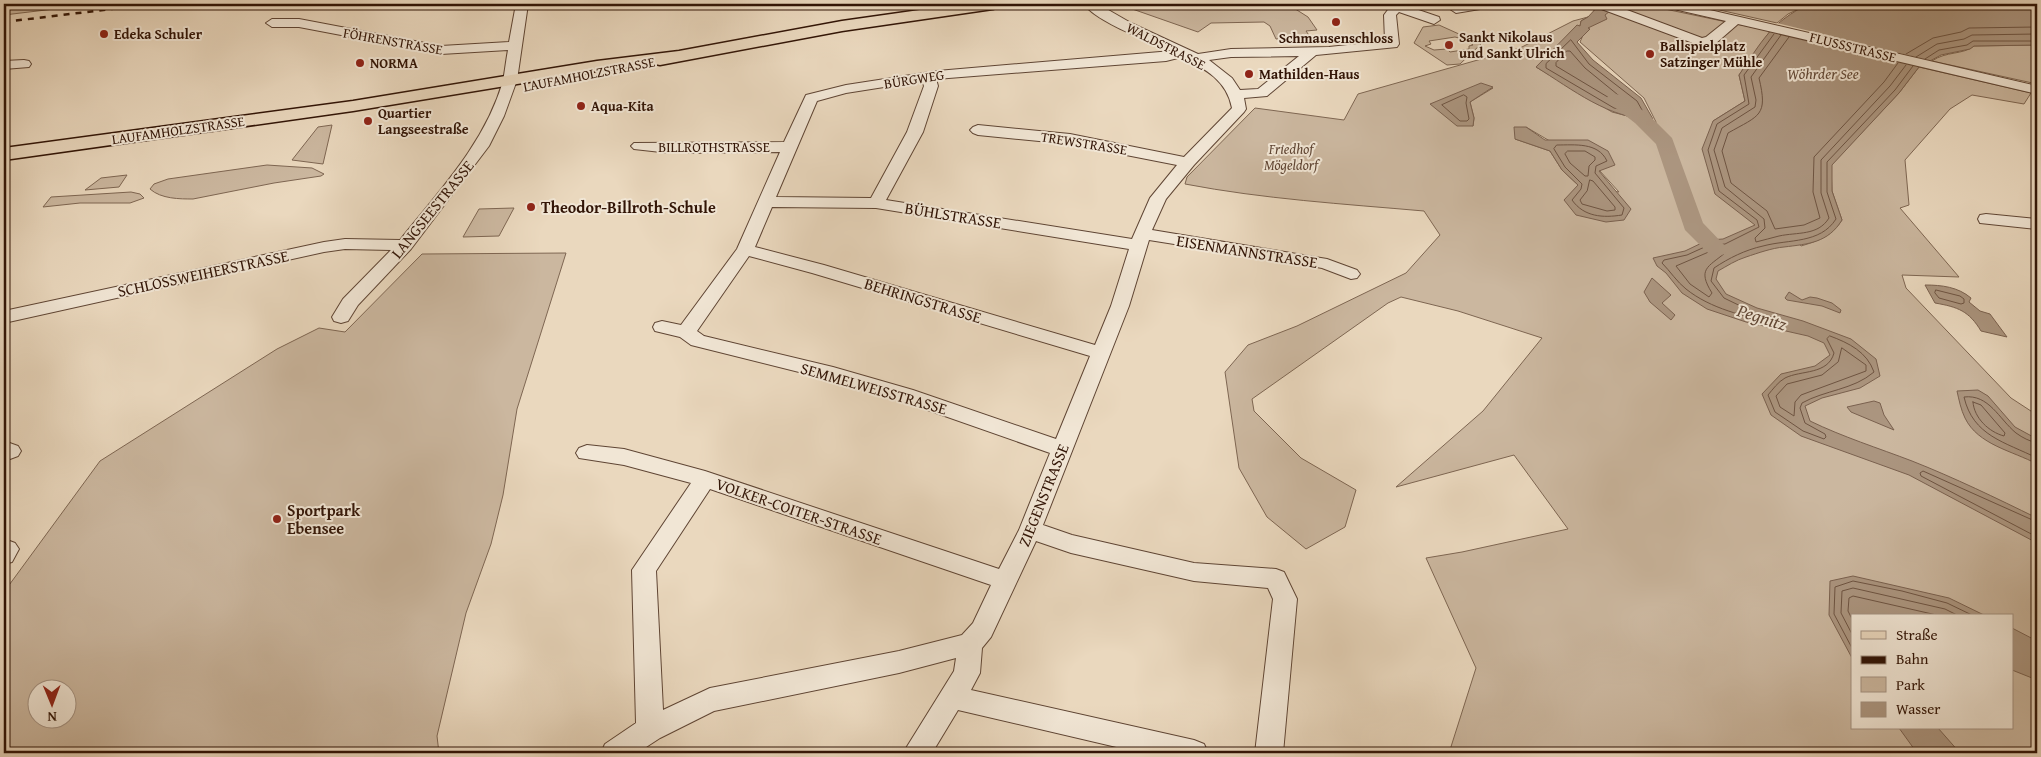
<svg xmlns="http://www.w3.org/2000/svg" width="2041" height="757" font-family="'Gentium Book Plus',serif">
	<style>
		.green { fill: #cbb79f; stroke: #7e6652; fill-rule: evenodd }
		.water { fill: #ab957f; stroke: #7a614f }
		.pier { fill: #ead8be }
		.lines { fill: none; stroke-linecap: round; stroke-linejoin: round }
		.shore { stroke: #6e5442; stroke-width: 1 }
		.river { fill: #ab957f; fill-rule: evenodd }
		.minor-casing { stroke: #5f4534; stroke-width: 2 }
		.major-casing { stroke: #311406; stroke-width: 3 }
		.minor { fill: #f1e6d5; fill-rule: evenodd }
		.major { fill: #ead8be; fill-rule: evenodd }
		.rail { stroke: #311406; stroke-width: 2.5; stroke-dasharray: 6 6; stroke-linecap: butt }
		.poi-dot { fill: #8f2418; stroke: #f1e6d5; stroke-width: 2 }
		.labels { text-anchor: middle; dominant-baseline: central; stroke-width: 4; stroke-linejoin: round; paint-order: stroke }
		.far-poi-label { font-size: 14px; font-weight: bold; fill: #311406; stroke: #f1e6d5; text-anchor: start }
		.far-street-label { font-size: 14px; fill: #311406; stroke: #f1e6d5 }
		.far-park-label { font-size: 14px; font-style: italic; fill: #5f4534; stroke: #f1e6d5 }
		.far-water-label { font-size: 15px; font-style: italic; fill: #624836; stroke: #f1e6d5 }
		.poi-label { font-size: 16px; font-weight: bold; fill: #311406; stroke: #f1e6d5; text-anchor: start }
		.street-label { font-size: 16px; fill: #311406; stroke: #f1e6d5 }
		.water-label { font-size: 18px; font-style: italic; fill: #624836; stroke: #f1e6d5 }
	</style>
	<rect width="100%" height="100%" fill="#ead8be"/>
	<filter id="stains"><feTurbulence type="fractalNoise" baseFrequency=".004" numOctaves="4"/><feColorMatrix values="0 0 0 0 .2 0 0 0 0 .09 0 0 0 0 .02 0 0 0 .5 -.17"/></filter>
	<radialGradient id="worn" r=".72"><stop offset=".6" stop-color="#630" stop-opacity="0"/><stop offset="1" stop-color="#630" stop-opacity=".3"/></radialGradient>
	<path class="green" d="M64,4h32l-92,11v-5z
		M1118,4h173l-2,1 19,12 9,13 -11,1 5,7 -35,1 -6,-13 -6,-4 -53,1 -13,9z
		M1597,4h44l129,27 -31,44 6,26 -32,20 88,125c17,-5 31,-10 41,-26l-10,-29 -1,-26 68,-72 20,-26 112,26 -7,11 -52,-9 -22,14 -45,51 4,45 -9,3 59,69 -57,-2 4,13 105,110 26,17v338h-588l27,-85 -50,-110 36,-6 106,-23 -54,-74 -118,32 87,-76 59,-73 -84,-27 -57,-14 -13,6 -136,96 2,12 47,47 55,32 -11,37 -39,22 -39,-32 -28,-49 -14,-96 23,-27 49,-19 109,-53 34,-38 -16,-24c-80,-7 -161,-12 -239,-27l2,-7 68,-69 89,12 14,-26 162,-46 53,-27 15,-4 -7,4 -1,5 -44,41 76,45 27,7 14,17 3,-14 -12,-24 -64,-56zM1493,88l-23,14 4,16 -1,8 -42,-22zM1526,127l73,43 20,22 -41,-7 -16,-15 -12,-19 -35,-12zM1852,616h160v112h-160z
		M1693,4h116l-21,10 -11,9z
		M1439,25l42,19 -21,20 -13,1 -33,-22 9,-16zM1455,37l11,3 7,5 -4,1v3l-19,3 -3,-3 -13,1 -9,-4 6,-2 -2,-3z
		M2037,45v39l-105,-23c14,-10 31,-6 42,-15z
		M332,125l-9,39 -31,-4 26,-33z
		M267,165l45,3 12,6 -3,2 -47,7 -81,16c-13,0 -32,0 -43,-10l4,-5 14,-5z
		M127,175l-8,12 -34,3 16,-12z
		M131,192l9,2 4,4 -14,5h-50l-37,4 8,-10z
		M514,208l-15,28 -36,1 16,-28z
		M566,253l-49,156 -14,86 -12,49 -25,69 -29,123 2,17h-435v-161l96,-131 177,-112 42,-21 26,4 77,-78zM38,690h30v30h-30z"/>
	<path class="water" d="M1600,4h19l-14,11 2,4 -19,9 2,1 -13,13 16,18 48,38 12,21c-43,1 -81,-30 -117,-52l41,-42 3,1 1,-5 7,-4z
		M1809,4h228v41l-63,1 -4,3 -29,6 -22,12 -20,26 -67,72v26l10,29c-14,23 -34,24 -58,27 -12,1 -26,6 -38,10 -10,3 -19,9 -28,14l-2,8 10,15 31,14 46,13 48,18 25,20 4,17 -20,12 -38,10 -17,8 5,15c33,16 68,27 102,40 43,17 84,37 125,57v25l-128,-68 -108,-39 -30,-21 -9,-21 19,-20 34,-8 15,-11 -6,-12 -16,-7 -62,-14 -39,-13 -25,-16 -16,-20 -9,-7 -4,-8 32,-7 23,-11 15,-1 32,-14 -40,-31 -13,-45 11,-28 32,-20 -6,-26c23,-34 32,-53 70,-71z
		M1481,83l12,4 -23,15 4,16 -1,8h-16l-27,-22z
		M1514,127h12l19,13h43l20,11 7,14 -16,6 32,38 -7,11 -18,2 -30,-7 -12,-15 14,-15 -16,-15 -12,-19 -35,-12z
		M1652,278l19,17 -9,8 13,12 -4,5 -21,-18 -6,-10z
		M1925,285c17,0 33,2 46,13l-2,4 11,9 10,3 17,23 -26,-6c-12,-20 -23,-24 -46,-28z
		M1789,292l13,8 8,-3 7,1 15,5 9,7 -1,3 -18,-7 -35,-6 -2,-2z
		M1978,390l10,6 27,31 22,12v25c-24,-13 -59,-19 -72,-46 -4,-8 -6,-18 -8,-27z
		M1874,401l6,2 4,12 10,15 -43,-18 -4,-5z
		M1853,576l96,22 37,18h-134v42l-23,-43 1,-34z
		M2012,628l25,13v39l-25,-10z
		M1899,728h39l22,25h-43z"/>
	<path class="pier" d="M1777,23l155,38 -13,6 -149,-36z"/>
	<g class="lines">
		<path class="shore" d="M1774,34l-30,41 5,29 -32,20 -9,26 11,41 38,29 2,7 -34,17 -16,1 -22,10 -23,5 -2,3c8,8 15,19 24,26 25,20 58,27 88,34l3,-2 -1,-3 -21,-5 -31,-15 -13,-17 3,-13c15,-10 31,-18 49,-22 26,-7 57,-2 73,-27l-9,-27v-30l68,-72 18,-24
			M1781,35l-30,42 5,23 -1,7 -33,21 -8,22 11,37 39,32 1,9 -10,10 1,4c8,-2 15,-4 23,-6 18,-4 39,0 50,-18l-8,-25v-33l69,-74 16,-21
			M1789,37l-30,41c9,38 1,37 -31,55l-6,18 9,32 36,28 8,18 29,-4 16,-7 -7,-26 1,-35 70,-75 14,-19
			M1571,40l18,24 48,37 5,9 -1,3 -27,-5 -68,-40v-4z
			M1567,51h3l15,17 38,31v3h-7l-60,-36v-3z
			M1906,54l27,-16 28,-6 8,-4 68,-1
			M1916,57l21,-13 27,-5 8,-4 65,-1
			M1925,59l14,-9 28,-5 6,-4h64
			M1464,95l3,2 -1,6 3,16 -2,2h-7l-18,-16z
			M1557,145c18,0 41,-3 50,16l-11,5 -1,7 29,35 -2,7c-19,3 -38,2 -50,-15l9,-11 1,-5 -17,-17 -11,-18z
			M1568,151h17l10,6v3l-6,6 -1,10h-3l-15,-13 -5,-9z
			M1590,180l3,1 22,26v3l-8,1 -25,-7 -2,-4 7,-9z
			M1723,250l2,3c-17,14 -28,16 -13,40l-3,4 -19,-13 -14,-18 35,-15z
			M1936,290l24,6 4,3v4l-3,1 -22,-6 -4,-5z
			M1830,336c19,7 37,16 44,36 -21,18 -49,18 -72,31l-2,5 5,15 20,11 1,3 -2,2 -21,-8 -28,-19 -7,-17c5,-6 10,-13 17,-17 16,-8 43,-3 49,-25l-7,-14z
			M1842,348l24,17v6l-65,24 -6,7 -1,14 -14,-9 -4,-11 11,-12 35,-9 16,-13z
			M1973,402l8,3 24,28 -1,3c-15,-4 -30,-18 -31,-34z
			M2037,443c-8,-2 -14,-5 -21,-10 -17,-14 -27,-39 -52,-36 9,39 41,45 73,61
			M2037,522l-114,-51 -3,2 1,3 116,61
			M1852,619l-4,-8 1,-13 4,-2 88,20
			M1852,634l-11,-21 1,-22 11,-3 92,21 14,7
			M1852,648l-18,-34 1,-27 18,-6 49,10 45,12 27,13"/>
		<path class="river" d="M1615,94l6,1 28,20 23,23 31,85 25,26 -3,5 -8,2 -8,-2 -24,-24 -29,-86 -21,-21 -26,-20 -3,-4 3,-4z"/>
		<g class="minor-casing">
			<path id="minor" d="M516,4h12l-11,76 -13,36 -15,30 -78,103 -53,56 -10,16 -7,2 -7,-2 -2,-4 11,-18 48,-49 -46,-1 -21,3 -320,71v-12l320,-69 21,-3 55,1c40,-50 85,-97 103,-159 2,-10 3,-21 5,-31l-67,4 -142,-27h-27l-6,-4 6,-4h27l142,27 68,-4z
				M1084,4h14l33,19 67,31 33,-5 98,-2 56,-6 -1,-26 6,-8 -1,-3h12l38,13 1,3 -6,4 -35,-12 -3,3 3,29 -2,3 -81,8 -49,41 -23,2 2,11 -2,3 -50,53 -28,34 -14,31 175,29 30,11 3,4 -3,4 -6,1 -29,-11 -22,-4 -151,-24 -20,66 -86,219 29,10 122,28 82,6 8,3 13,27 -14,154h-28l18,-154 -5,-11 -74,-7 -123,-28 -35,-12 -45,96 -9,11 -2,25 -9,17 223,50 10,4 4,9h-66l-184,-43 -26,43h-29l51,-82 2,-13 -57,15 -185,38 -54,27 -23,15h-36l4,-9 31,-21 -4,-153 59,-87 -67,-18 -45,-7 -3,-5 3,-5 8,-3 37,4 81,22 294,98 20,-39 31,-77 -151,-53 -68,-20 -140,-35 -11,-8 -25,-6 -2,-4 2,-4 7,-2 19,4 56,-76 43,-97 -110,1 -36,-4 -3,-3 3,-3 150,-1 22,-47 40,-10 91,-14 235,-20c-21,-9 -76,-29 -88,-47zM1299,56l-41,33 -18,1 -8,-12 -23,-18 22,-3zM1182,57c24,12 45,24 50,51l-48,49 -114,-23 -92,-9 -5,2 -3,3 3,3 5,2 92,9 107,21 -27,33 -18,41 -246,-39 37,-68 15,-46 -2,-7 230,-18zM922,81l2,5 -17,46 -36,66 -95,-1 41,-96 29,-8zM772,207l104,1 253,41 -18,57 -16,39 -271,-80 -69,-18zM749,256l63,17 278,83 -34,83 -143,-49 -80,-23 -129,-31 -7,-5zM710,489l281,96 -18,38 -11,12 -63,16 -189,37 -47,22 -7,-139z
				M1465,4h27l-6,4 -30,5 -6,-4 2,-3z
				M1594,4h17l91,34 4,-1 20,-16 -61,-14 -2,-3h21l353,82v8l-299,-70 -23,20 -14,2 -105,-39z
				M24,60l5,1 2,3 -2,3 -25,2v-8z
				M1986,214l51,5v10l-57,-6 -2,-4 2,-4z
				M4,441l14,5 3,5 -3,5 -8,3 -6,-2z
				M7,540l8,3 4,6 -7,13 -8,2v-23z"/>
		</g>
		<g class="major-casing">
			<path id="major" d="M962,4h39l-2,3 -6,2 -151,22 -182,34 -5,-1 -58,7 -244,40 -349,49v-12l349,-47 244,-40 82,-10 163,-30z"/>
		</g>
		<use href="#minor" class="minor"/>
		<use href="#major" class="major"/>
		<path class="rail" d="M4,22l149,-18"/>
	</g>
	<g class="poi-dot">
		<circle cx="1336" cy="22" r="5"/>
		<circle cx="104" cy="34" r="5"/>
		<circle cx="1449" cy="45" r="5"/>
		<circle cx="1650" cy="54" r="5"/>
		<circle cx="360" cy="63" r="5"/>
		<circle cx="1249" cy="74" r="5"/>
		<circle cx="581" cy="106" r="5"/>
		<circle cx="368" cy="121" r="5"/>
		<circle cx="531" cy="207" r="5"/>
		<circle cx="277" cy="519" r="5"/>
	</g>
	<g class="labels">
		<g class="far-poi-label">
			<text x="114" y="34">Edeka Schuler</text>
			<text x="1459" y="37">Sankt Nikolaus<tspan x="1459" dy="16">und Sankt Ulrich</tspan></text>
			<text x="1336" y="38" text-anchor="middle">Schmausenschloss</text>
			<text x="1660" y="46">Ballspielplatz<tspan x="1660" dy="16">Satzinger Mühle</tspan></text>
			<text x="370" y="63">NORMA</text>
			<text x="1259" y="74">Mathilden-Haus</text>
			<text x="591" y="106">Aqua-Kita</text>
			<text x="378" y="113">Quartier<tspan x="378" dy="16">Langseestraße</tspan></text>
		</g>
		<g class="far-street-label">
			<text transform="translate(393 41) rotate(10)">FÖHRENSTRASSE</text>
			<text transform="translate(1166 46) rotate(27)">WALDSTRASSE</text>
			<text transform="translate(1853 47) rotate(14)">FLUSSSTRASSE</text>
			<text transform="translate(589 74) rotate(-11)">LAUFAMHOLZSTRASSE</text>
			<text transform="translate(914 79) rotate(-9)">BÜRGWEG</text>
			<text transform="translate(178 130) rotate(-8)">LAUFAMHOLZSTRASSE</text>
			<text transform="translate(1084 143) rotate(9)">TREWSTRASSE</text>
			<text x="714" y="147">BILLROTHSTRASSE</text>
		</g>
		<g class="far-park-label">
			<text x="1291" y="149">Friedhof<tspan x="1291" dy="16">Mögeldorf</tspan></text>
		</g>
		<g class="far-water-label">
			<text x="1823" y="73">Wöhrder See</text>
		</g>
		<g class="poi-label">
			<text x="541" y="207">Theodor-Billroth-Schule</text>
			<text x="287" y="510">Sportpark<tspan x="287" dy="18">Ebensee</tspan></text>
		</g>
		<g class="street-label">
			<text transform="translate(432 209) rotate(-51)">LANGSEESTRASSE</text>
			<text transform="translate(953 215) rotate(9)">BÜHLSTRASSE</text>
			<text transform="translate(1247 251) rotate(9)">EISENMANNSTRASSE</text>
			<text transform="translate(203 273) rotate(-12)">SCHLOSSWEIHERSTRASSE</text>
			<text transform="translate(923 300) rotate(17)">BEHRINGSTRASSE</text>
			<text transform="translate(874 388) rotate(16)">SEMMELWEISSTRASSE</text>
			<text transform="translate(1043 495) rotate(-68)">ZIEGENSTRASSE</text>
			<text transform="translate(799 511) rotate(19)">VOLKER-COITER-STRASSE</text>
		</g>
		<g class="water-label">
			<text transform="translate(1762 317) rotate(18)">Pegnitz</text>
		</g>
	</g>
	<rect width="2041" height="757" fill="none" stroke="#ead8be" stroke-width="20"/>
	<rect x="5" y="5" width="2031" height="747" fill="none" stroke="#311406" stroke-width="2.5"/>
	<rect x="10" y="10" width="2021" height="737" fill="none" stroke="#311406"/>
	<rect x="1851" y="614" width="162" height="115" fill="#f1e6d5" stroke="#a49282"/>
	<rect x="1861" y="631" width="25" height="8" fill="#ead8be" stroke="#a49282"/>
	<text x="1896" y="640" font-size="15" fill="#311406">Straße</text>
	<rect x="1861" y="656" width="25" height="8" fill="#311406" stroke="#a49282"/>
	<text x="1896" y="664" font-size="15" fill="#311406">Bahn</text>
	<rect x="1861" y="677" width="25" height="15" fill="#cbb79f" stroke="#a49282"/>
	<text x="1896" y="690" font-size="15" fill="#311406">Park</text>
	<rect x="1861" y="702" width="25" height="15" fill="#ab957f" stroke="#a49282"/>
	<text x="1896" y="714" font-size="15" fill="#311406">Wasser</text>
	<g transform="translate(52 704) rotate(179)"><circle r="24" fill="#f1e6d5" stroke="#a49282"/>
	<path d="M0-4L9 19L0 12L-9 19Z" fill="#8f2418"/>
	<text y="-8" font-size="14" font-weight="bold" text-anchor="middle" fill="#311406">N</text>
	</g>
	<rect width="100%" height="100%" filter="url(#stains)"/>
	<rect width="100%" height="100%" fill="url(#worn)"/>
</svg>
